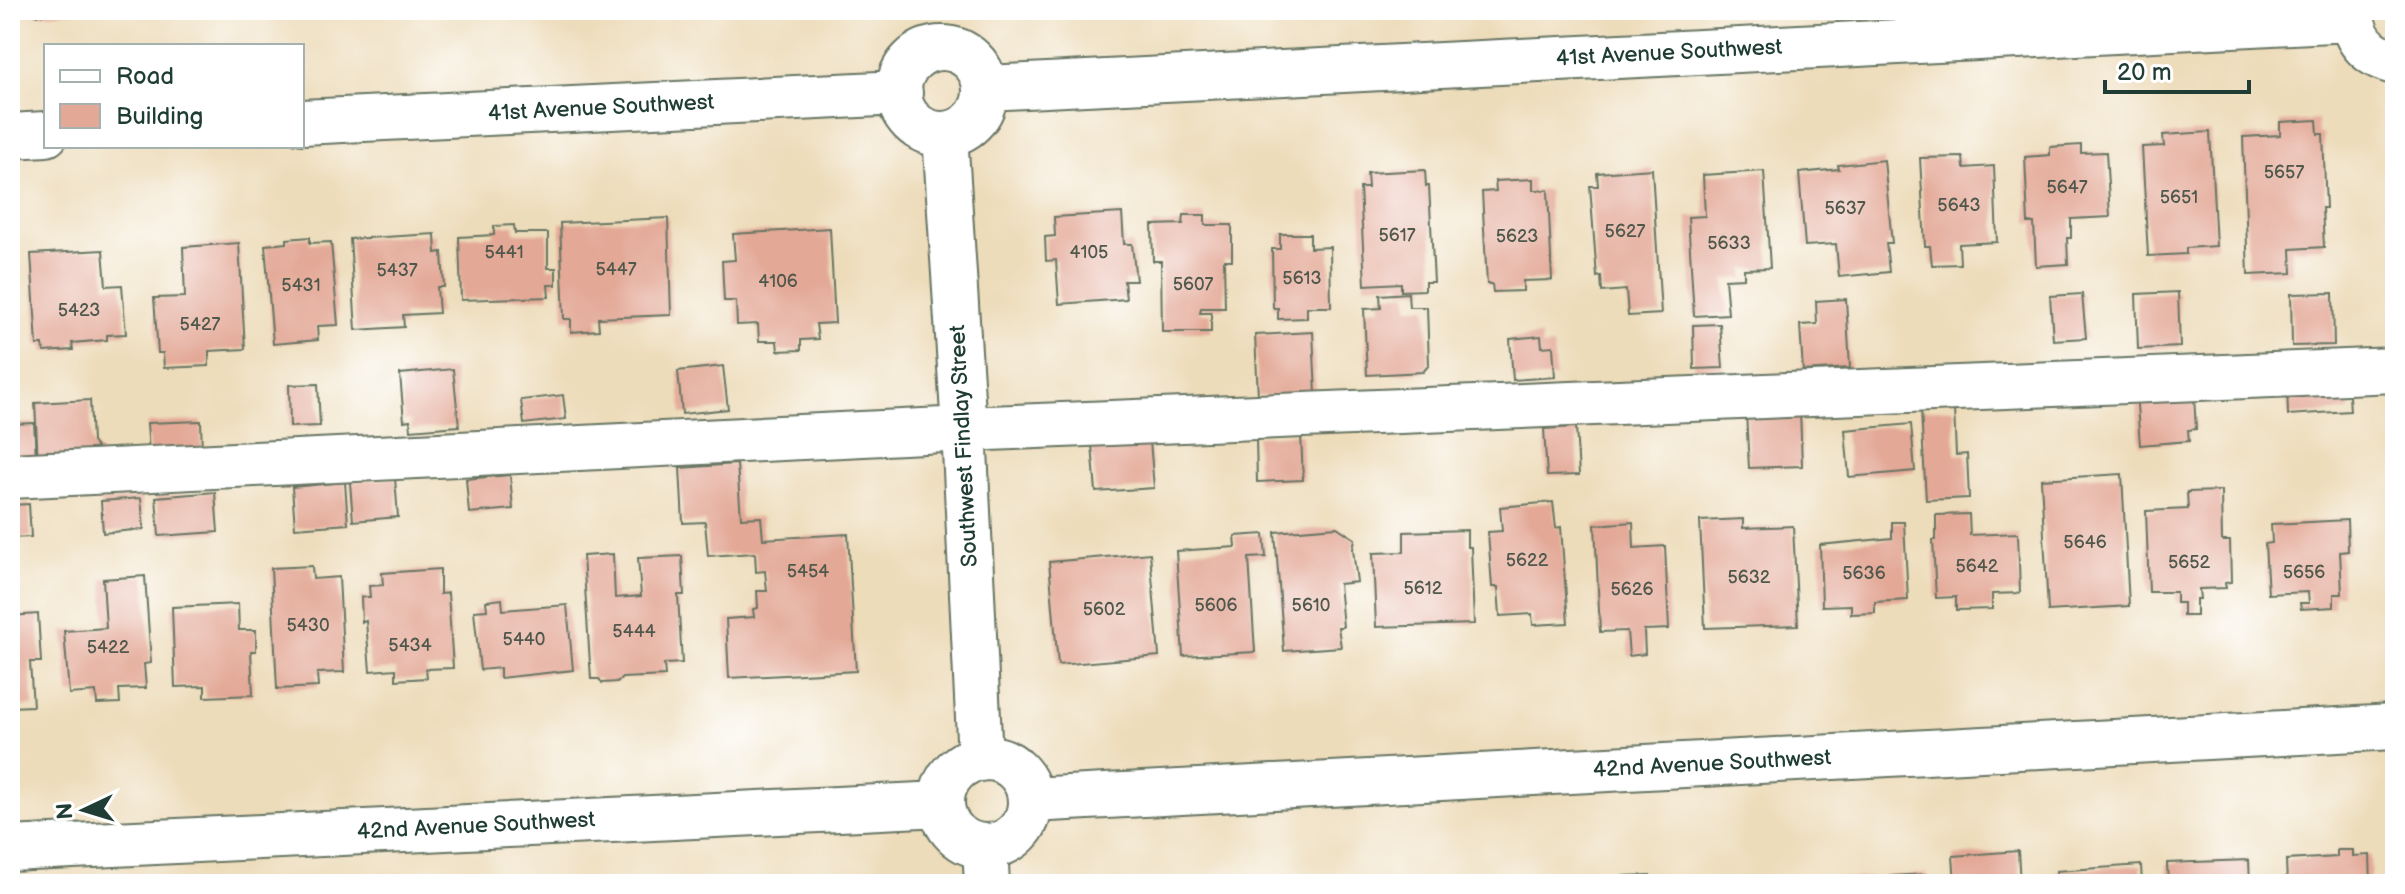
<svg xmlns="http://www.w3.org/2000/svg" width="2405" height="894" font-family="'Balsamiq Sans',sans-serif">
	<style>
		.building { fill: #e3a896 }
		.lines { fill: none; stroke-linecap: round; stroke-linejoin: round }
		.minor-casing { stroke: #677563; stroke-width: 48 }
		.minor { stroke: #fff; stroke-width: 44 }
		.labels { text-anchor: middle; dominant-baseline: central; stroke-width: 6; stroke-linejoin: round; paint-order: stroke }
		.number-label { font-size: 18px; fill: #50584c }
		.street-label { font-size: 22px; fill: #1f3d34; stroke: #fff }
	</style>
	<rect width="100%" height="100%" fill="#fff"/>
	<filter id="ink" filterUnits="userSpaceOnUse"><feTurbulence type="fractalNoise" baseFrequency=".0125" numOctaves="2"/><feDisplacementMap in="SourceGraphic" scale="16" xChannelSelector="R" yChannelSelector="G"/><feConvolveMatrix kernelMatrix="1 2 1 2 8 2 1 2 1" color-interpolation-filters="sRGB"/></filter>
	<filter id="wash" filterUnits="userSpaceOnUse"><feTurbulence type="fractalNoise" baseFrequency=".006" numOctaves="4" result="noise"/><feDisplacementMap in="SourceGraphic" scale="32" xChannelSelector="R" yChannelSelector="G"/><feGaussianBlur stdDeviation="1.8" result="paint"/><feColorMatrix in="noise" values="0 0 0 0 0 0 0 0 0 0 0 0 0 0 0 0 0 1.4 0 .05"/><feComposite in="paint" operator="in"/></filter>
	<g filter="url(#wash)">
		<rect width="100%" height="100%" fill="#eddcba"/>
		<g id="blocks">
			<path class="building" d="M35,10h39v2l-38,3z
				M2317,120l1,14h5l3,74h-4l2,39 -33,2 1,24 -44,2 -5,-138 37,-2v-13z
				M2210,132l6,114 -30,2v6l-38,2 -6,-109 22,-1 -1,-11z
				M2081,145v8l25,-1 4,65 -39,2v19h-4l1,26 -32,2 -2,-43h-6l-3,-66 25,-2v-8z
				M1963,157l1,11 30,-2 3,76 -38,2 1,20 -28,1 -2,-19h-5l-5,-88z
				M1884,160l8,83h-6l3,29 -50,5 -3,-33 -31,2 -6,-73 40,-4 -1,-4z
				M1652,169l9,145 -33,2 -2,-26 -24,2 -1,-16 -4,1 -7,-91h8l-1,-13z
				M1425,170l1,16h3l5,96h-9v8l-24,1v-8l-36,2 -5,-97h8l-1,-15z
				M1764,171l6,97 -26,1v9l-19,1 3,35 -34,2 -6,-99 17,-1 -2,-41z
				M1533,179v11h15l4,90 -29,1v10l-30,1 -1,-8h-5l-5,-92 14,-1 -1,-10z
				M1122,213l2,31h8l4,37h-12l2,18 -67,5 -3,-44 -10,1 -1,-24 10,-1 -1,-19z
				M1184,215h21v10h27v35h-8l1,48h-24l-1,5h11v19h-49l-1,-71h-8l-1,-36 31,-1z
				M668,218l3,97 -73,3 1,12 -28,2v-13h-7l-4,-96z
				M514,225l1,8h33v35h8v17h-8l1,12 -88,3 -2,-63 35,-2v-9z
				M830,228l5,95 -19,1 2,15 -17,1v10l-23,1 -1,-10h-18l-1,-17 -21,1 -1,-24h-12l-2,-40 13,-1 -2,-26z
				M435,234l1,19 6,-1 2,35h-7l2,26 -36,2 1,12 -48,3 -6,-91z
				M1280,234h30v14l20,-1 1,60h-24v11l-29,1v-11h-5l-1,-59h8z
				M310,237v6l21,-1 7,83 -21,1 1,14 -45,4 -8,-99 22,-2v-4z
				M239,243l6,106 -36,2v15l-45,2 -1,-15h-5l-4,-55 31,-1 -2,-50z
				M103,250l3,36 16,-1 4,49 -19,1v5l-35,3 1,7 -29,2 -1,-7h-6l-6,-91z
				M2178,292l2,55 -42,2 -2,-55z
				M1408,293l1,14h18l2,58 -6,7 -56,3 -3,-66 17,-1 -1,-13z
				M2333,293l1,52 -42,1 -1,-52z
				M2082,294l4,44 -33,2 -3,-44z
				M1846,299l4,69 -47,3 -3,-46 17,-1 -1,-23z
				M1720,324l3,44 -29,1 -1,-44z
				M1313,332l3,62 -58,2 -3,-61z
				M1541,336l1,11 11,-1 2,31 -42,3 -3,-41z
				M723,366l5,43 -46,5 -4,-43z
				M453,369l6,57 -48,4 -1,-10 -6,1 -4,-47z
				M2348,381l2,30 -62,4 -1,-31z
				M318,384l2,42 -30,1 -1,-42z
				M2136,392l58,5 2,32 -8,1 1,11 -49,4z
				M563,395l3,24 -42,5 -3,-24z
				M90,400l2,42 12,15 -66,4 -3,-58z
				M1954,408l2,47 11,-1 2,44 -43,2 -5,-90z
				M1800,410l2,56 -53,2 -3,-55z
				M201,421l1,31 -53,2 -2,-31z
				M34,423l2,34 -26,1v-34z
				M1911,424l4,47 -66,6 -4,-47z
				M1576,427l3,48 -32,1 -3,-47z
				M1301,434l2,46 -46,2 -1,-46z
				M1150,441l4,47 -58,4 -4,-47z
				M737,464l4,54 20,-1 2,22 85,-5 8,137 -127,7 -3,-59 28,-2 -1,-8 5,-1 -1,-17h10l-2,-20 -9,1 -1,-19 -47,3 -3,-34 -22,1 -3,-55z
				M2122,474l7,132 -81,5 -7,-132z
				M510,475l3,34 -44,4 -3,-34z
				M395,478l3,39 -45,4 -3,-39z
				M345,482l3,42 -53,4 -3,-41z
				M2221,491l1,50h8l1,41 -6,1 1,5 -27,1 1,10h-4v17h-13v-13h-7v-11h-27l-3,-81 42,-2 -1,-17z
				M215,492l3,40 -59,4 -3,-39z
				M141,498l3,31 -41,4 -2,-32z
				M1553,502l3,26 5,-1 7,96 -35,2 -1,-11 -32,2 -2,-29h-6l-4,-55 14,-1 -2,-24z
				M29,504l2,33 -21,1v-33z
				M1969,514l1,21 48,-2 2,60 -28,1v15l-36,1v-13l-20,1 -3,-58h3v-25z
				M1743,519v9l50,-2 5,99 -93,3 -5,-107z
				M2347,520l1,31 -8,1 2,42h-8v13l-33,2 -1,-6h9l-1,-11 -40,2 -3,-50 7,-1 -1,-19z
				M1633,522l1,26 31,-2 4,83 -25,1 1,24 -16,2 -2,-25 -27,1 -5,-107z
				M1892,522h12l4,78 -33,2v11l-24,1v-9l-29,1 -2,-61 72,-7z
				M1337,527l18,12 -2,10 4,33 -18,2 4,43h-5l3,20 -57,4 -9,-119z
				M1467,530v17h4l3,77 -98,3 -3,-74 31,-1v-20z
				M1264,534l2,23 -17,1 6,94 -72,4 -7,-105 60,-4 -1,-11z
				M1150,553l9,103 -101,9 -9,-103z
				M613,554l2,44 26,-2 -3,-38 44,-2 2,39h-6l4,68 -18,1 1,12 -43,2 -4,4 -16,1 -3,-4h-8l-8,-123z
				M312,566l1,13 26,-2 5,95 -27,1 1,14 -41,2 -6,-121z
				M440,569v25l8,-1 5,75 -27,1 1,9 -31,2v-11l-26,2 -4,-50 -4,1 -1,-25h9l-1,-11 14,-1 -1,-12z
				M145,576l6,87 -7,1 2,24 -27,1 1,14 -23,1 -1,-12 -27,2 -5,-63 42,-3 -3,-49z
				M502,599l1,11 64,-5 6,65 -73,8v-10l-20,2 -6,-59 13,-1 -1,-9z
				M238,604l1,26h17v21h-5l2,44 -48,2v-11l-30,1 -3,-80z
				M38,614l3,48h-11l3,44 -23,1v-91z
				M2337,850h16v6l17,-1 1,29h-84l-1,-24 51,-3z
				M2018,851l2,33h-65l-2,-28z
				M2249,860l1,24h-82l-1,-21z
				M2141,865l1,19h-85l-1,-13z
				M1926,874v10h-88v-5z
				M1650,875v9h-26l-1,-8z"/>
		</g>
	</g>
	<g filter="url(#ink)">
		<use href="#blocks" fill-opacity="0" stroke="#677563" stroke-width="2"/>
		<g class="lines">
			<g class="minor-casing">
				<path id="minor" d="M2352,10c0,28 16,46 43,52
					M899 91a43 43 0 1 1 86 0a43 43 0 1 1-86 0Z
					M986,88l1366,-69
					M302,122l598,-29
					M945,134l19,295 16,330
					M10,136l36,-2
					M10,476l954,-47 1431,-59
					M942 802a44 44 0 1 1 88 0a44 44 0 1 1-88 0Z
					M1031,800l1363,-73
					M985,847l2,37
					M10,849l932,-45"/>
			</g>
			<use href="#minor" class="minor"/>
		</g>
	</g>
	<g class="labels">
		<g class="number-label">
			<text x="2284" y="172">5657</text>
			<text x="2067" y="187">5647</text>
			<text x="2179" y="197">5651</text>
			<text x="1959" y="205">5643</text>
			<text x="1845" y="208">5637</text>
			<text x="1625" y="231">5627</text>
			<text x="1397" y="235">5617</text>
			<text x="1517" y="236">5623</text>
			<text x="1729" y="243">5633</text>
			<text x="504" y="252">5441</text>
			<text x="1089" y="252">4105</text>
			<text x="616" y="269">5447</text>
			<text x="397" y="270">5437</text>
			<text x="1302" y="278">5613</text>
			<text x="778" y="281">4106</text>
			<text x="1193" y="284">5607</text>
			<text x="301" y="285">5431</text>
			<text x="79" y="310">5423</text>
			<text x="200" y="324">5427</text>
			<text x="2085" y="542">5646</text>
			<text x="1527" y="560">5622</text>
			<text x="2189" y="562">5652</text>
			<text x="1977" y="566">5642</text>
			<text x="808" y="571">5454</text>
			<text x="2304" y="572">5656</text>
			<text x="1864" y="573">5636</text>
			<text x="1749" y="577">5632</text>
			<text x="1423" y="588">5612</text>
			<text x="1632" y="589">5626</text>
			<text x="1216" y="605">5606</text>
			<text x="1311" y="605">5610</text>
			<text x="1104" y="609">5602</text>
			<text x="308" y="625">5430</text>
			<text x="634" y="631">5444</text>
			<text x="524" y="639">5440</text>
			<text x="410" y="645">5434</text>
			<text x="108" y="647">5422</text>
		</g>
		<g class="street-label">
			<text transform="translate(1669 53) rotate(-3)">41st Avenue Southwest</text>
			<text transform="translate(601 108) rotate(-3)">41st Avenue Southwest</text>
			<text transform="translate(964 446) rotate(-93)">Southwest Findlay Street</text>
			<text transform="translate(1712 764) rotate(-3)">42nd Avenue Southwest</text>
			<text transform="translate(476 826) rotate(-3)">42nd Avenue Southwest</text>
		</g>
	</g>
	<rect width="2405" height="894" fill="none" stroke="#fff" stroke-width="40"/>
	<rect x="44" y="44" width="260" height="104" fill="#ffffff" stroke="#a5b1ae" stroke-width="2"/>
	<rect x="60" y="70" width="40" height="12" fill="#ffffff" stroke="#a5b1ae" stroke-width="2"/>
	<text x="116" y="84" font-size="24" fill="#1f3d34">Road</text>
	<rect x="60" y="104" width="40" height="24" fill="#e3a896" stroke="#a5b1ae" stroke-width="2"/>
	<text x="116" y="124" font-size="24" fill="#1f3d34">Building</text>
	<g transform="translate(84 810) rotate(266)" stroke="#ffffff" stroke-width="6" paint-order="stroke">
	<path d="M0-6L14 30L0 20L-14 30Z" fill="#1f3d34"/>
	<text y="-12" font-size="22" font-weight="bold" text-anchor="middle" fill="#1f3d34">N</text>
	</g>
	<path d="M2105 80v12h144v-12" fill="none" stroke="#1f3d34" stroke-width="4"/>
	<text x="2117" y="80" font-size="24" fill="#1f3d34" stroke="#ffffff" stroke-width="6" paint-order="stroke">20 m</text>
</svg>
